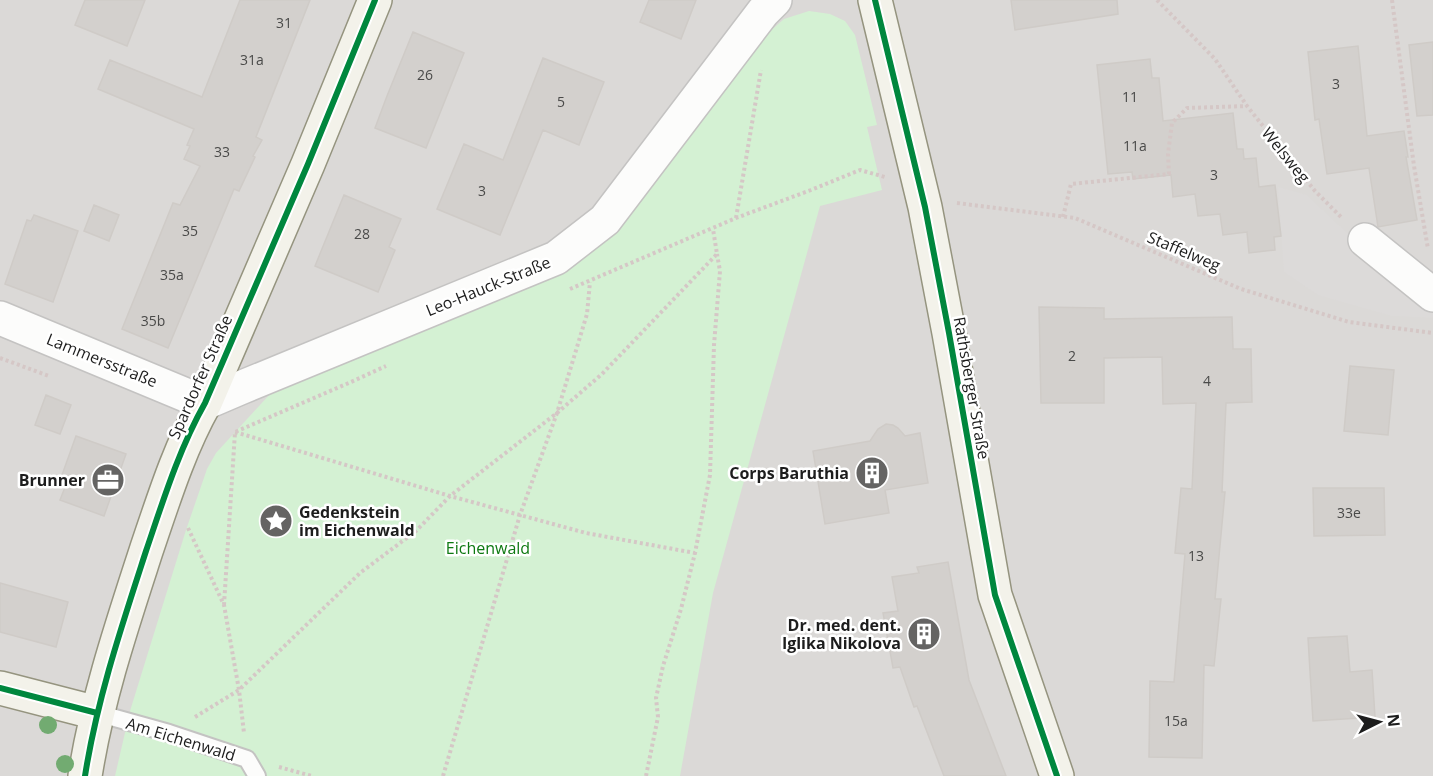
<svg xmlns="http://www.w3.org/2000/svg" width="1433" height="776" font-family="'Open Sans',sans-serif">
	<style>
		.residential { fill: #dbd9d7 }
		.park { fill: #d4f1d3 }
		.parking { fill: #dcdad9 }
		.building { fill: #d3d0cd; stroke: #cfcbc7; stroke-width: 1.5 }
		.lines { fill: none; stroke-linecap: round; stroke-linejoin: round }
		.lane-casing { stroke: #c4c3c2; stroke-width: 20 }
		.street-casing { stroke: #c4c3c2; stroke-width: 36 }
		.secondary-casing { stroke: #95947f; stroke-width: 36 }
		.path { stroke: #d5c7c6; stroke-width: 4; stroke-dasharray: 3 3; stroke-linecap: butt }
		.lane { stroke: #fcfcfb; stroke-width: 16 }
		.street { stroke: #fcfcfb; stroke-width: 33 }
		.secondary { stroke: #f3f2ea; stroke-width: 33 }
		.cycleway-casing { stroke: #fff; stroke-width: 10 }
		.cycleway { stroke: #00873e; stroke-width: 6 }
		.tree { fill: #72ab71 }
		.labels { text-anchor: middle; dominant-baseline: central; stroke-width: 5; stroke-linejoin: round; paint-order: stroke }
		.number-label { font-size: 14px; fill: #4a4a49 }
		.street-label { font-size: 16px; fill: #1d1d1d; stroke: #fff }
		.poi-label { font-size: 16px; font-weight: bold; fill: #1d1d1d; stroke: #fff; text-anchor: end }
		.park-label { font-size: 16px; fill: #0e7912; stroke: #fff }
	</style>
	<rect width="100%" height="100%" fill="#ece9e6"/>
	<path class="residential" d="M0,0h1433v776h-1433z"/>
	<path class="park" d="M809,11l21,3 15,7 10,14 22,90 -10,2 15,63 -62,16 -107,387 -33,183h-565l15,-65 56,-181 21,-61 9,-16 55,-60 285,-122 195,-223 33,-29z"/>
	<path class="parking" d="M1278,187l29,8 83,78 43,27v18l-41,-2 -74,-21 -34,-23z"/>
	<path class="building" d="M85,0h60l-18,46 -52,-21z
		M240,0h70l-54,137 6,3 -9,16 2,1 -16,34 -5,-2 -66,159 -46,-19 51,-126 7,2 20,-39 -16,-7 6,-13 -3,-1 7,-16 -96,-40 12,-29 92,37z
		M649,0h47l-15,39 -41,-17z
		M1011,0h106l1,14 -103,16z
		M413,32l51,21 -38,95 -51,-20 12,-32z
		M1433,42v73l-16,1 -8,-71z
		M1358,46l9,90 37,-5 4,26h-2l11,63 -39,7 -9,-59 -42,6 -8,-55 -4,1 -7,-68z
		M543,58l61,24 -25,63 -36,-15 -43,105 -63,-26 27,-65 39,16z
		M1150,59l2,19h7l4,43 70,-8 4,36h6l1,10 12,-1 3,29 16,-2 6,51 -7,1 1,13 -26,3 -2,-21 -24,3 -3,-21 -22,2 -3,-22 -22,3 -2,-22 -38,4 -1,-7 -24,2 -11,-109z
		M344,195l57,24 -12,28 6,3 -17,42 -63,-26z
		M94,205l25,10 -10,26 -25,-10z
		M34,215l44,16 -25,71 -48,-18 22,-64 4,1z
		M1039,307l65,1v11l128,-2 1,32h18l1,53 -26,1 -4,89h3l-10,107h6l-7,67 -10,-1 -2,93 -53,-1 1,-76 24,1 11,-128 -10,-1 6,-65 11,1 4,-86 -33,1 -1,-47 -58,1v45h-63z
		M1350,366l44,4 -6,65 -44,-4z
		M46,395l25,10 -11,29 -25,-9z
		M886,424l7,1 5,3 7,8 15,-3 8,50 -43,7 4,23 -64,11 -12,-73 57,-10 8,-12z
		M76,436l50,18 -22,62 -44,-16 9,-23 -7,-2z
		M1313,488h71l1,47 -71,1z
		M948,562l21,118 37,96h-62l-27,-70 -3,1 -14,-40 -7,1 -10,-55 15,-2 -6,-34 27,-4 -2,-6z
		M0,583l68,19 -12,45 -56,-15z
		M1347,636l3,36 22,-2 3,47 -62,4 -5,-83z"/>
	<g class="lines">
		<g class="lane-casing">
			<path id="lane" d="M97,713l72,20 78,26 10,17"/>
		</g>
		<g class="street-casing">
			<path id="street" d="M1365,240l68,55
				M0,318l205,85 35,-15 316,-130 49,-38 158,-208 12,-12"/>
		</g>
		<g class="secondary-casing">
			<path id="secondary" d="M875,0l50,207 24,126 46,262 62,181
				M0,688l97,25
				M85,776c12,-77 37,-151 61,-225 17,-50 33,-102 59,-148l103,-239 67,-164"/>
		</g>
		<path class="path" d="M1157,0l58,59 32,47 68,85 27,27
			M1392,0l22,166 14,83
			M957,203l118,15 166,71 108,33 84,11
			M1063,217l8,-33 98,-10 -1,-20 4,-31 15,-15 60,-2
			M736,218l25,-148
			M570,289l166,-71 75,-28 49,-20 25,7
			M0,358l49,18
			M235,432l215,64 136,37 109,20
			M188,528l36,77 15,85 5,43
			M224,605l11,-173 116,-50 35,-16
			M195,717l44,-27 121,-117 56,-42 34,-35 107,-83 45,-39 115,-120 -4,-25
			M279,767l33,9
			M443,776l77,-261 37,-102 30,-99 3,-32
			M646,776l12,-59 -2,-19 7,-32 18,-57 14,-56 15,-78 4,-130 6,-74 -3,-17"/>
		<use href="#lane" class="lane"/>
		<use href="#street" class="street"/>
		<use href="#secondary" class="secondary"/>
		<g class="cycleway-casing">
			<path id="cycleway" d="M875,0l50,207 24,126 46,262 62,181
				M0,688l97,25
				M85,776c12,-77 37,-151 61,-225 17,-50 33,-102 59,-148l103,-239 67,-164"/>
		</g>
		<use href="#cycleway" class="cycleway"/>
	</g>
	<g class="tree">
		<circle cx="48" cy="725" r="9"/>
		<circle cx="65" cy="764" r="9"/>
	</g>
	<defs>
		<g id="building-disc" transform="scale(1.725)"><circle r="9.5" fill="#656463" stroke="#fff"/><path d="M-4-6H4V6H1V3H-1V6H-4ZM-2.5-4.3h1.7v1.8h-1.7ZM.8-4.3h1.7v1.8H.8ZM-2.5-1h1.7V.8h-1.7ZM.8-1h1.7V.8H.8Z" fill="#fff"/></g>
		<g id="office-disc" transform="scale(1.725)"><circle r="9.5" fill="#656463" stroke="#fff"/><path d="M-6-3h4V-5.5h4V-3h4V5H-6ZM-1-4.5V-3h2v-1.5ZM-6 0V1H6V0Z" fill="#fff"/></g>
		<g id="sight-disc" transform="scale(1.725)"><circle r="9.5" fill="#656463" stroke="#fff"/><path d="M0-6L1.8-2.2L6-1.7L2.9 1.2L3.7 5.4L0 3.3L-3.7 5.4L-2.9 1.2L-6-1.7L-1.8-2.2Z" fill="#fff"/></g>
	</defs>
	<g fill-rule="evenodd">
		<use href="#building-disc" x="872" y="473"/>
		<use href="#office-disc" x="108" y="480"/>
		<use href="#sight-disc" x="276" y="521"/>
		<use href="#building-disc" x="924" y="634"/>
	</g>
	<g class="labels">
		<g class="number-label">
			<text x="284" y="22">31</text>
			<text x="252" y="59">31a</text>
			<text x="425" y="74">26</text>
			<text x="1336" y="83">3</text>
			<text x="1130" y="96">11</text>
			<text x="561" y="101">5</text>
			<text x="1135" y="145">11a</text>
			<text x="222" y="151">33</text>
			<text x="1214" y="174">3</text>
			<text x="482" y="190">3</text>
			<text x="190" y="230">35</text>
			<text x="362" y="233">28</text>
			<text x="172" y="274">35a</text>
			<text x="153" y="320">35b</text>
			<text x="1072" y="355">2</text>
			<text x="1207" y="380">4</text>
			<text x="1349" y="512">33e</text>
			<text x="1196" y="555">13</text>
			<text x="1176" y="720">15a</text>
		</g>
		<g class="street-label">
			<text transform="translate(1286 155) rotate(51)">Welsweg</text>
			<text transform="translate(1184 251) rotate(23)">Staffelweg</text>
			<text transform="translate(488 286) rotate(-22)">Leo-Hauck-Straße</text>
			<text transform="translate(102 360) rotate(22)">Lammersstraße</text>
			<text transform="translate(200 377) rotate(-66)">Spardorfer Straße</text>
			<text transform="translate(972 388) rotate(80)">Rathsberger Straße</text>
			<text transform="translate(181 739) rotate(17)">Am Eichenwald</text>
		</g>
		<g class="poi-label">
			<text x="849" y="473">Corps Baruthia</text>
			<text x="85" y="480">Brunner</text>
			<text x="299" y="512" text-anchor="start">Gedenkstein<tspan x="299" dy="18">im Eichenwald</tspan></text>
			<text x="901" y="625">Dr. med. dent.<tspan x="901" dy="18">Iglika Nikolova</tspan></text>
		</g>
		<g class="park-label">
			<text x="488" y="548">Eichenwald</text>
		</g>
	</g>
	<g transform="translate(1379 722) rotate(84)" stroke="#ffffff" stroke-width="4.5" paint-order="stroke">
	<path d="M0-4.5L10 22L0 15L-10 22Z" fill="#1d1d1d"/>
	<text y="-9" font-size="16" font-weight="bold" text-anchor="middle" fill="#1d1d1d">N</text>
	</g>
</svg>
